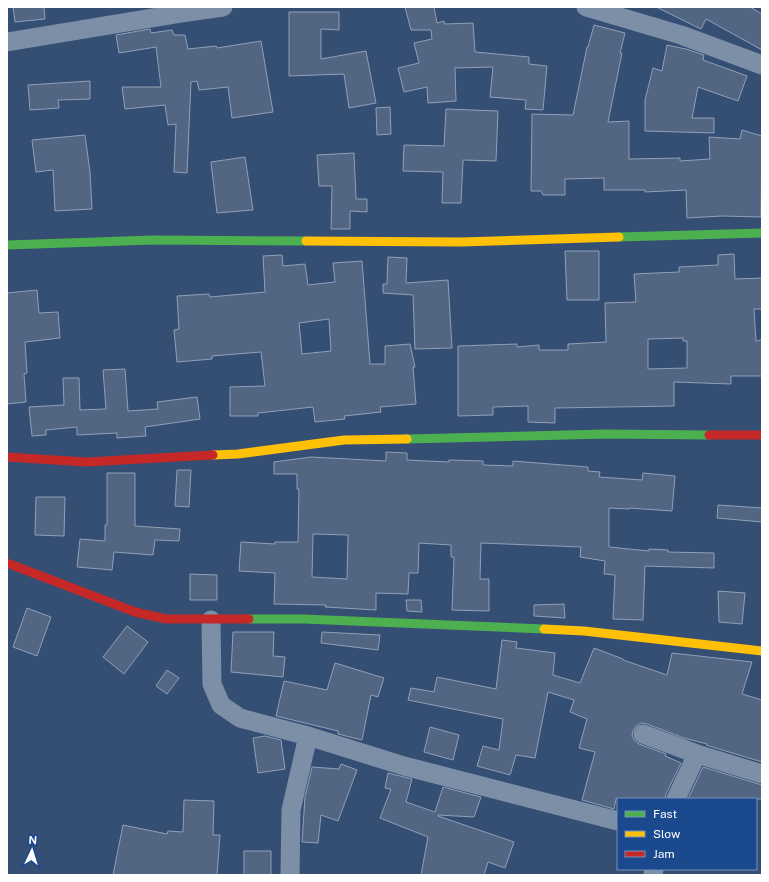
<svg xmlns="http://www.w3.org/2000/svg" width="769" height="882" font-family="'Public Sans',sans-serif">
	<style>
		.building { fill: #526684; stroke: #91a0b6; fill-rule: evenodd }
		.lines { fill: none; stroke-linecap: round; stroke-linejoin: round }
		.street { stroke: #7c8fa7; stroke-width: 19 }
		.fast { stroke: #4caf50; stroke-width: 9 }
		.slow { stroke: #ffc107; stroke-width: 9 }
		.jam { stroke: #c62828; stroke-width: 9 }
	</style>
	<rect width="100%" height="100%" fill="#354e73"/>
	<path class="building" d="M13,7h31l1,12 -30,3z
		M405,7h29l3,16 7,-2 1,3 28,-1 2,29 54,5v7l18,2 -4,44 -18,-1 1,-9 -36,-3 3,-30 -38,1 1,33 -28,2 -1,-16 -23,5 -6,-24 21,-5 -5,-20 18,-4 -1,-9h-20z
		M656,7h94l12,7v36l-56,-31 -5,10z
		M289,12h50v18l-18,-1v30l45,-8 10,52 -27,5 -5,-34 -55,2z
		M594,25l31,8 -5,20h2l-14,69 21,-1v38l51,-1v3l30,-2 -1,-22 31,2 2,-9 20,6 -1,81 -39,-1 -35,2 -1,-28 -41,2v-2h-41v-12l-39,1v16h-22l-2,-4h-10l1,-77 41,1 14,-68h1z
		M150,29l1,4 21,-3 2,5h11l3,14 28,-3 1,2 44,-7 12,71 -41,6 -4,-31 -29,3 -2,-9 -6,1 -4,91 -13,-1 2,-48 -8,1 -3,-20 -40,4 -3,-22h39l-5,-40 -37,6 -3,-18z
		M667,45l19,4 18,6 -1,5 44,16 -9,25 -40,-14 -6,31h22v15l-69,-2v-31l8,-32 9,3z
		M90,81v18l-32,1 1,8 -29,2 -2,-25z
		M390,107l1,27 -14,1 -1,-27z
		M446,109l52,2 -2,50 -33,-1 -2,43h-19l1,-31 -40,-1 1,-26 40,1z
		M85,135l5,37 2,37 -37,2 -2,-41 -17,2 -4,-32z
		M354,153l2,46h11v13l-17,-1v18h-19l1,-43h-13l-2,-31z
		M245,157l8,53 -36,3 -6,-51z
		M565,251h34v49h-32z
		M734,254l1,25 27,-1v31h-8l2,32 6,-1v36h-31v8l-57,-2v24l-119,2v15l-27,-1v-16l-35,1v8l-35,1v-70l59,-2v3l22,-2v5h29v-6l38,-2 -1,-39 31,-1 -2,-28 45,-2v-5l39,-2v-10zM683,338v3h4v27l-39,1v-30z
		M282,255l1,11 22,-2 3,21 27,-3 -2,-19 29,-2 8,103h15v-18l25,-2 5,23h-2l3,37 -36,3 1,5 -37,4 1,3 -30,3 -2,-15 -55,6v3h-28v-29l35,-1 -4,-34 -49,4v3l-35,3 -3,-32 5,-1 -2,-33 32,-2 1,3 55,-5 -2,-36zM329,319l2,32 -29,3 -3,-31z
		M388,257l19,1 -1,25 42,-3 4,68 -37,1 -2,-54 -30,-2v-9h4z
		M37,290l2,23 19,-1 2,26 -35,4 2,31 -3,1 2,28 -19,2v-111z
		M125,369l3,42 30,-2 -1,-7 40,-5 3,22 -55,8 1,9 -29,2v-5l-40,2v-8l-31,3v5l-14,1 -3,-29 35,-2 -1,-27h16l1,32 26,-1 -3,-39z
		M386,452l21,1v7l42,2v-2l34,1v4l30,1v-5l75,6v4l12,1 -1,5 43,3 1,-7 32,3 -3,35 -43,-3v1l-20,-1v39l40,4v-2l19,1v2l46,1v15l-69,-2 -2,54 -30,-1 2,-44 -11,-1 1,-13 -25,-4 1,-10 -100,-4 -1,36h9v32l-37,-1 2,-53h-3v-12l-32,-2 -1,30h-9l-1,21 -32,-1v17l-51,-3 1,-2 -52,-1 1,-31 -36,-2 2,-29 34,2v-2h23l1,-53h-2v-15h-23v-12l37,-5 75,4zM313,534l35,1 -1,44 -35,-2z
		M177,470h14l-2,37 -14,-1z
		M107,473h28v53l45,3 -1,12 -24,-1 -2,15 -39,-3 -2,18 -35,-3 3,-28 25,2v-16h2z
		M36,497h29l-1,39 -29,-1z
		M718,505l44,3v14l-45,-4z
		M190,574l27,1v25h-27z
		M718,591l27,2 -3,31 -23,-2z
		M406,600h15l1,12 -15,-1z
		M564,604l1,14 -31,-2v-11z
		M27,608l24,9 -14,39 -24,-9z
		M127,626l21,16 -24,32 -21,-17z
		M233,632h41l-1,24 12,1 -2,20 -52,-5z
		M322,632l58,3 -2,15 -57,-7z
		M502,640l15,2 -1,6 39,5 -2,22 27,8 14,-35 29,11v1l44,15 5,-22 80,9 -10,32 20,6v62l-56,-17 1,-1 -23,-6 -37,-14 -6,-1 -5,3 -3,5 -1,5 3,5 4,3 27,10 -1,2 16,7 -15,31 -1,5h-49l-2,10 -32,-9 13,-48 -16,-4 8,-29 -17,-7 4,-12 -26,-8 -13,66 -19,-3 -6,20 -33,-9 6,-20 16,4 4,-31 -95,-19 3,-12 23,4 3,-15 59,12z
		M335,663l49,15 -6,19 -7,-2 -9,45 -24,-6v-3l-62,-15 8,-35 43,9z
		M167,670l12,8 -12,16 -11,-8z
		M430,727l29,8 -6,25 -29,-8z
		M265,736l16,4 4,29 -27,4 -5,-35z
		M341,764l16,6 -19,51 -17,-6 -3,28 -16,-1 3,-45 7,-30 27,2z
		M703,767l59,18v14h-74z
		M388,773l24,6 -6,23 29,10 8,-25 38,10 -7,20 -36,-2v1l76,26 -9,26 -17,-6 -4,13h-63l7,-38 -48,-19 11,-29 -6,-1z
		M184,800l30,1 -1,34h7l-3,40h-104l10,-50 44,9 1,-3 15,1z
		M244,851h27v24h-27z"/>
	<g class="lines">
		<path class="street" d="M586,7l95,28 81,30
			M7,42l175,-29 41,-6
			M211,620l1,64 9,21 19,13 68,18 96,30 214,55
			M643,734l54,20 -21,45
			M697,754l65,20
			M290,875l1,-65 17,-74
			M653,875l1,-6"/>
		<path class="fast" d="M619,237l143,-4
			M7,245l147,-5 152,1
			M407,439l198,-5 104,1
			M249,619h54l241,10"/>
		<path class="slow" d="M306,241l155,1 158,-5
			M213,455l25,-1 106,-14 63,-1
			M544,629l40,2 178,20"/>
		<path class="jam" d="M709,435h53
			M7,457l79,5 127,-7
			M7,563l128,49 31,7h83"/>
	</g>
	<rect width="769" height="882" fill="none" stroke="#ffffff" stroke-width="16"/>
	<rect x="617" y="798" width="140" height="72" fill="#1a498e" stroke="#7692bb"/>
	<rect x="625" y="811" width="20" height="6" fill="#4caf50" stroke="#7692bb"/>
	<text x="653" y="818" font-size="12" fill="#ffffff">Fast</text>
	<rect x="625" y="831" width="20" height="6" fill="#ffc107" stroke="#7692bb"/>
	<text x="653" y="838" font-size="12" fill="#ffffff">Slow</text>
	<rect x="625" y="851" width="20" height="6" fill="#c62828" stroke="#7692bb"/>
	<text x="653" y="858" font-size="12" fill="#ffffff">Jam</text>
	<g transform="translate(32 850) rotate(4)" stroke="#1a498e" stroke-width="3" paint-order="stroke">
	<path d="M0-3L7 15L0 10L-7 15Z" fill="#ffffff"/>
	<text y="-6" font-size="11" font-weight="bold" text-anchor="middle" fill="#ffffff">N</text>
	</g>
</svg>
